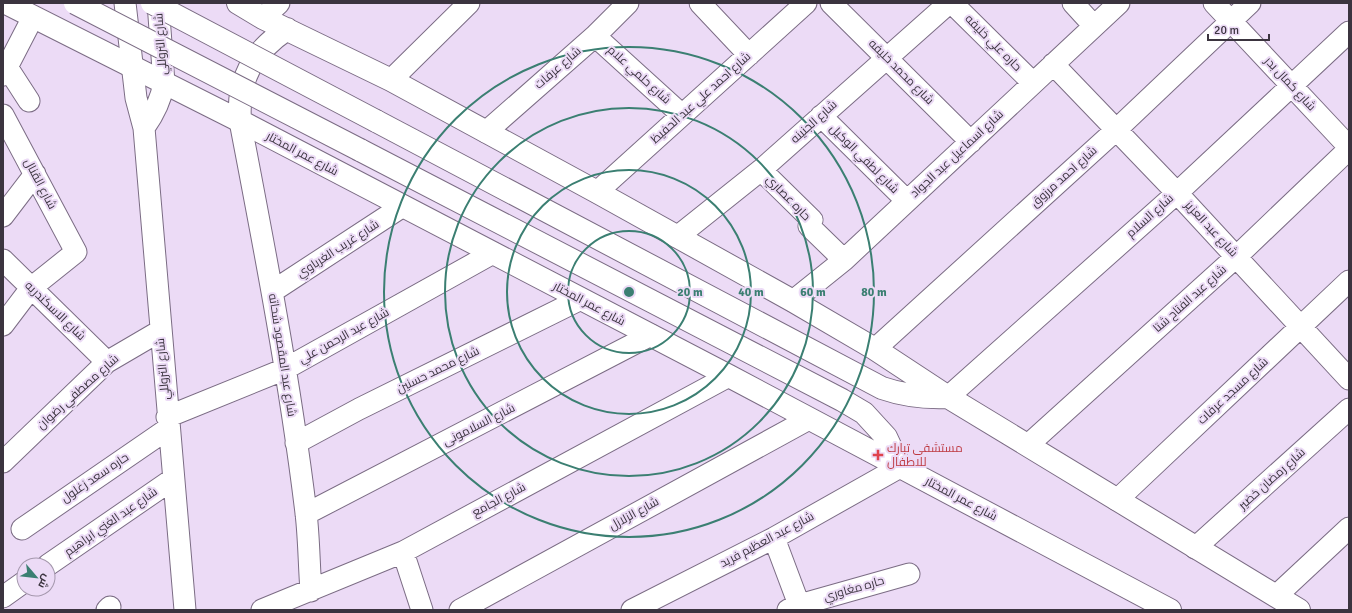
<svg xmlns="http://www.w3.org/2000/svg" width="1352" height="613" font-family="Signika,Cairo,sans-serif">
	<style>
		.lines { fill: none; stroke-linecap: round; stroke-linejoin: round }
		.minor-casing { stroke: #7b6c84; stroke-width: 23 }
		.major-casing { stroke: #7b6c84; stroke-width: 24 }
		.minor { stroke: #fff; stroke-width: 21 }
		.major { stroke: #fff; stroke-width: 22 }
		.major-bridge-casing { stroke: #7b6c84; stroke-width: 24; stroke-linecap: butt }
		.major-bridge { stroke: #fff; stroke-width: 22 }
		.ring { fill: none; stroke: #3b7f72; stroke-width: 2 }
		.health-dot { fill: #e0444e; stroke: #ecdbf6; stroke-width: 1.5 }
		.labels { text-anchor: middle; dominant-baseline: central; stroke-width: 4; stroke-linejoin: round; paint-order: stroke }
		.street-label { font-size: 12px; fill: #3b343f; stroke: #ecdbf6 }
		.health-label { font-size: 12px; fill: #be3a42; stroke: #ecdbf6; text-anchor: start }
		.centre { fill: #3b7f72; stroke: #ecdbf6; stroke-width: 2 }
		.ring-label { font-size: 12px; text-anchor: middle; font-weight: bold; fill: #3b7f72; stroke: #ecdbf6; stroke-width: 4; stroke-linejoin: round; paint-order: stroke }
	</style>
	<rect width="100%" height="100%" fill="#ecdbf6"/>
	<g class="lines">
		<g class="minor-casing">
			<path id="minor" d="M125,3l11,95 8,30 41,482
				M700,3l49,52
				M831,3l140,139
				M952,3l81,80
				M1073,3l21,23
				M1214,3l135,144
				M263,18l16,-15
				M595,36l87,79
				M1053,64l124,129 172,186
				M7,67l22,34
				M3,75l30,-58
				M391,80l78,-77
				M3,115l73,137 -45,36 -28,37
				M821,116l86,85
				M240,121c25,130 50,260 66,392 3,25 3,52 5,78
				M144,128c10,-14 17,-28 20,-45l-6,-80
				M486,132l109,-96 33,-33
				M761,170l51,50 -3,6 35,34
				M597,192l209,-189
				M3,216l32,-42
				M677,237l84,-67 188,-167
				M3,260l104,102
				M273,291l130,-85
				M793,301l51,-41 275,-257
				M875,349l241,-219 134,-127
				M948,397l229,-204 172,-161
				M167,417l118,-48 208,-116
				M296,443l63,-34 222,-110
				M1028,445l208,-188 113,-108
				M3,462l104,-100 53,-31
				M1117,500l232,-219
				M306,514l345,-179
				M22,529l147,-101
				M774,538l27,72
				M1195,548l154,-139
				M403,552l19,58
				M48,565l125,-86
				M1276,596l73,-68
				M3,597l21,-15
				M107,610l3,-3
				M262,610l141,-58 326,-176
				M460,610l349,-191
				M632,610l142,-72 126,-71
				M788,610l11,-5 110,-31"/>
		</g>
		<g class="major-casing">
			<path id="major" d="M6,3l234,118 489,255 441,234
				M238,3l25,15 128,62 206,112 196,109 82,48 73,48 351,213
				M240,121c-3,-42 13,-69 47,-92
				M376,121l506,267c23,8 42,10 66,9
				M360,150l482,250 22,13 22,24 14,30"/>
		</g>
		<use href="#minor" class="minor"/>
		<use href="#major" class="major"/>
		<g class="major-bridge-casing">
			<path id="major-bridge" d="M75,3l285,147
				M152,3l224,118"/>
		</g>
		<use href="#major-bridge" class="major-bridge"/>
	</g>
	<g class="ring">
		<circle cx="629" cy="292" r="61"/>
		<circle cx="629" cy="292" r="122"/>
		<circle cx="629" cy="292" r="184"/>
		<circle cx="629" cy="292" r="245"/>
	</g>
	<path class="health-dot" d="M876 449h4v4h4v4h-4v4h-4v-4h-4v-4h4z"/>
	<g class="labels">
		<g class="street-label">
			<text transform="translate(993 43) rotate(45)">حاره علي خليفه</text>
			<text transform="translate(161 44) rotate(-94)">شارع التروللي</text>
			<text transform="translate(558 68) rotate(-41)">شارع عرفات</text>
			<text transform="translate(901 72) rotate(45)">شارع محمد خليفه</text>
			<text transform="translate(639 75) rotate(42)">شارع حلمي علام</text>
			<text transform="translate(1290 84) rotate(47)">شارع كمال بدر</text>
			<text transform="translate(701 98) rotate(-42)">شارع احمد علي عبد الحفيظ</text>
			<text transform="translate(814 122) rotate(-42)">شارع الجنينه</text>
			<text transform="translate(302 154) rotate(28)">شارع عمر المختار</text>
			<text transform="translate(957 154) rotate(-43)">شارع اسماعيل عبد الجواد</text>
			<text transform="translate(864 159) rotate(45)">شارع لطفي الوكيل</text>
			<text transform="translate(1064 177) rotate(-42)">شارع احمد مرزوق</text>
			<text transform="translate(40 184) rotate(62)">شارع القنال</text>
			<text transform="translate(788 198) rotate(46)">حاره عصاري</text>
			<text transform="translate(1150 216) rotate(-42)">شارع السلام</text>
			<text transform="translate(1211 229) rotate(47)">شارع عبد العزيز</text>
			<text transform="translate(338 249) rotate(-33)">شارع غريب الغرباوي</text>
			<text transform="translate(1190 299) rotate(-42)">شارع عبد الفتاح شتا</text>
			<text transform="translate(589 304) rotate(28)">شارع عمر المختار</text>
			<text transform="translate(55 311) rotate(44)">شارع الاسكندريه</text>
			<text transform="translate(344 336) rotate(-29)">شارع عبد الرحمن علي</text>
			<text transform="translate(282 355) rotate(81)">شارع عبد المقصود شحاته</text>
			<text transform="translate(163 369) rotate(-95)">شارع التروللي</text>
			<text transform="translate(438 370) rotate(-26)">شارع محمد حسنين</text>
			<text transform="translate(1233 391) rotate(-43)">شارع مسجد عرفات</text>
			<text transform="translate(78 392) rotate(-42)">شارع مصطفي رضوان</text>
			<text transform="translate(479 425) rotate(-27)">شارع السلامونى</text>
			<text transform="translate(95 478) rotate(-34)">حاره سعد زغلول</text>
			<text transform="translate(1272 479) rotate(-42)">شارع رمضان خضير</text>
			<text transform="translate(961 499) rotate(28)">شارع عمر المختار</text>
			<text transform="translate(499 500) rotate(-28)">شارع الجامع</text>
			<text transform="translate(634 514) rotate(-29)">شارع الزلازل</text>
			<text transform="translate(111 522) rotate(-35)">شارع عبد الغني ابراهيم</text>
			<text transform="translate(767 540) rotate(-28)">شارع عبد العظيم فريد</text>
			<text transform="translate(854 589) rotate(-16)">حاره مغاوري</text>
		</g>
		<g class="health-label">
			<text x="887" y="448">مستشفى تبارك<tspan x="887" dy="14">للاطفال</tspan></text>
		</g>
	</g>
	<circle cx="629" cy="292" r="6" class="centre"/>
	<g class="ring-label">
		<text x="690" y="296">20 m</text>
		<text x="751" y="296">40 m</text>
		<text x="813" y="296">60 m</text>
		<text x="874" y="296">80 m</text>
	</g>
	<rect width="1352" height="613" fill="none" stroke="#3b343f" stroke-width="8"/>
	<g transform="translate(36 577) rotate(118)"><circle r="19" fill="#ecdbf6" stroke="#a598ad"/>
	<path d="M0-3L7 15L0 10L-7 15Z" fill="#3b7f72"/>
	<text y="-6" font-size="11" font-weight="bold" text-anchor="middle" fill="#3b343f">ش</text>
	</g>
	<path d="M1208 34v6h61v-6" fill="none" stroke="#3b343f" stroke-width="2"/>
	<text x="1214" y="34" font-size="12" fill="#3b343f" stroke="#ecdbf6" stroke-width="3" paint-order="stroke">20 m</text>
</svg>
